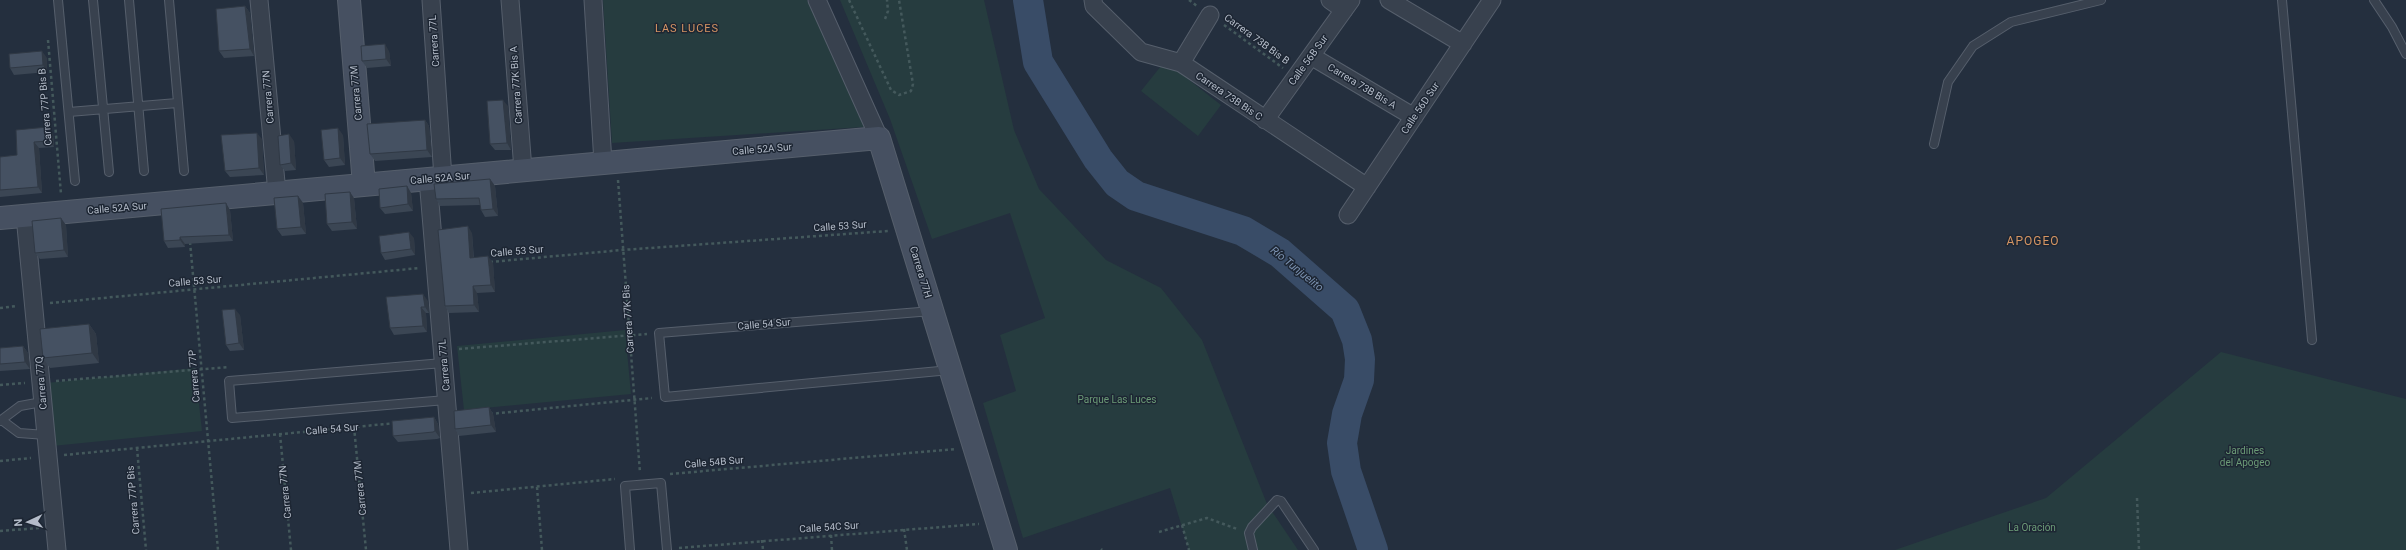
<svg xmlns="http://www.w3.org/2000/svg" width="2406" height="550" font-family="Roboto,sans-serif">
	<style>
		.green { fill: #263c3f }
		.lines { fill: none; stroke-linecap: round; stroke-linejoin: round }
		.river { stroke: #394c67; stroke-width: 30 }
		.lane-casing { stroke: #565f6c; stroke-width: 10 }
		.street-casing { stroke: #565f6c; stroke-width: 19 }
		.secondary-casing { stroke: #565f6c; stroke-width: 24 }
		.path { stroke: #44595c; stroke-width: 2.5; stroke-dasharray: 3 3; stroke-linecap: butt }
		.lane { stroke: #38414e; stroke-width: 8 }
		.street { stroke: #38414e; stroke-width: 17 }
		.secondary { stroke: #465061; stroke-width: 22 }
		.wall { fill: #3b4654 }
		.shaded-wall { fill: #303945 }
		.building { fill: #455162; stroke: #303945 }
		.labels { text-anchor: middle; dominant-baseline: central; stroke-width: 3; stroke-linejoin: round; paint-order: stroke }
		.street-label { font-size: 10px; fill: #b4bcc9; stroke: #1d2633 }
		.park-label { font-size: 10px; fill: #6b9a76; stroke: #1d2633 }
		.neighbourhood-label { font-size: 11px; letter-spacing: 1px; fill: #d59563; stroke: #1d2633 }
		.water-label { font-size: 11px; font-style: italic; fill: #7c92b1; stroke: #1d2633 }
		.quarter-label { font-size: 12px; letter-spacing: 1px; fill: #d59563; stroke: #1d2633 }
	</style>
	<rect width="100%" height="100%" fill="#242f3e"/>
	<path class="green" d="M603,0h204l57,127 -252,16z
		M840,0h144l30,130 25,59 67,71 55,28 41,52 65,164 31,46h-109l-19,-62 -147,50 -40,-135 33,-12 -16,-56 45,-17 -35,-105 -78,26 -42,-120z
		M1165,61l56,44 -23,31 -57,-45z
		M625,330l6,64 -167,16 -7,-64z
		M2221,352l185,47v151h-511l151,-52z
		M195,368l7,63 -150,15 -6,-63z"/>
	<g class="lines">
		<path class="river" d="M1028,0l10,62 60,97 19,24 19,13 107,35 37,22 65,57 12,30 3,19 -1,21 -12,34 -5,29 4,28 27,79"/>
		<g class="lane-casing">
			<path id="lane" d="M58,0l17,181
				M93,0l16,172
				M129,0l15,171
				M169,0l15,171
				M2282,0l30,340
				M2374,0l18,27 14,27
				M69,112l108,-9
				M1934,144l14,-62 25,-36 38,-24 90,-22
				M932,311l-273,22 6,64 285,-27
				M443,363l-214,18 3,37 214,-18
				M0,421l20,-15 22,-4
				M3,421l16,12 27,2
				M630,550l-5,-64 36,-3 6,67
				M1253,550l-4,-17 3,-6 25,-27 4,1 33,49"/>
		</g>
		<g class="street-casing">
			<path id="street" d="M259,0l18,193
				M431,0l12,178
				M510,0l13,170
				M593,0l10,163
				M817,0l62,138
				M1093,0l1,6 47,46 40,11 186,124
				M1330,0l14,10
				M1389,0l74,44
				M1311,56l103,61
				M1181,63l29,-48
				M1265,120l86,-120
				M428,179l31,371
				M1348,215l144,-215
				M25,216l32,334"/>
		</g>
		<g class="secondary-casing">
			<path id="secondary" d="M349,0l15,185
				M0,218l879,-80 127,412"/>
		</g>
		<path class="path" d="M849,0l42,90 8,5 12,-4 2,-7 -14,-84
			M1189,0l8,6
			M885,19l3,-8 -1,-11
			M1224,25l59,43
			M48,40l13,154
			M618,180l22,293
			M190,242l28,308
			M490,262l132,-12 266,-19
			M50,303l370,-35
			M0,308l17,-2
			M459,349l188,-15
			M56,381l173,-14
			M0,385l25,-2
			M490,414l162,-16
			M354,427l12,123
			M280,434l11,116
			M137,448l9,102
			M64,455l332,-32
			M0,461l31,-3
			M670,474l286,-25
			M537,487l5,63
			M471,493l144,-14
			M2137,498l2,52
			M1182,525l7,25
			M904,529l3,21
			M0,531l39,-3
			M1159,532l48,-14 30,11
			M831,535l1,15
			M762,540l1,10
			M679,548l300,-24
			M1101,549l1,1"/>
		<use href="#lane" class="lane"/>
		<use href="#street" class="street"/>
		<use href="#secondary" class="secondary"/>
	</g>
	<path class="wall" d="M245,6l5,7 4,43 -30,2 -5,-7z
		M389,51l2,15 -24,2 -5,-7z
		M47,58v14l-33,3 -4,-7z
		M508,106l3,44h-16l-5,-6z
		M425,120l4,6 3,31 -57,4 -5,-7z
		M16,130l37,4 1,13 -15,1 3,45 -42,4v-40l17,-2z
		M343,135l2,30 -16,2 -5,-7z
		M262,139l2,36 -34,2 -5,-6z
		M294,141l2,29 -11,1 -5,-6z
		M490,179l5,7 3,30 -13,1 -4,-7 -1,-5 -40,1 -4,-7z
		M407,186l4,7 2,18 -28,3 -5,-6z
		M298,196l5,7 3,31 -24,2 -5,-7z
		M354,198l3,31 -25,2 -5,-7z
		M230,210l3,31 -48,3v3l-17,1 -4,-7z
		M66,225l2,32 -28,2 -5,-6z
		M472,233l2,25 19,5 2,29 -18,1 2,19 -30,1 -4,-7z
		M414,238l1,17 -30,5 -4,-7z
		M428,301l1,12h-3l1,19 -33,3 -4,-7z
		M240,315l4,35 -14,1 -4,-6z
		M89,324l7,10 3,29 -49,5 -7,-10z
		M23,346l5,7 2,16 -30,2v-23z
		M489,407l4,7 3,18 -37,4 -4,-7z
		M434,417l4,7 2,14 -3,1 -39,3 -5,-6z"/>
	<path class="shaded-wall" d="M245,6l5,7 4,43 -4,-7z
		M385,44l4,7 2,15 -5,-7z
		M42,51l5,7v14l-4,-7z
		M503,100l5,6 3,44 -4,-7z
		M425,120l4,6 3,31 -5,-7z
		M48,127l5,7 1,13 -5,-6z
		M338,128l5,7 2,30 -5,-7z
		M257,133l5,6 2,36 -5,-7z
		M289,134l5,7 2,29 -5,-7z
		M34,142l5,6 3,45 -4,-6z
		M490,179l5,7 3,30 -5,-7z
		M407,186l4,7 2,18 -5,-7z
		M350,192l4,6 3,31 -5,-7z
		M298,196l5,7 3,31 -5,-7z
		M226,203l4,7 3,31 -4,-6z
		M61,218l5,7 2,32 -4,-7z
		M468,226l4,7 2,32 -4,-7z
		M409,232l5,6 1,17 -4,-6z
		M180,237l5,7v3l-5,-7z
		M488,256l5,7 2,29 -4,-7z
		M473,286l4,7 2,19 -5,-7z
		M423,294l5,7 1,12 -4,-6z
		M421,307l5,6 1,19 -4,-6z
		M235,309l5,6 4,35 -5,-7z
		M89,324l7,10 3,29 -7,-10z
		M23,346l5,7 2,16 -5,-7z
		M489,407l4,7 3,18 -5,-7z
		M434,417l4,7 2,14 -5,-7z"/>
	<path class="building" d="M245,6l5,43 -31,2 -3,-42z
		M385,44l1,15 -24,2 -1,-15z
		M42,51l1,14 -33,3 -1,-14z
		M503,100l4,43 -17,1 -3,-43z
		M425,120l2,30 -57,4 -3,-30z
		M48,127l1,14 -15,1 4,45 -38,3v-33l17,-2 -1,-25z
		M338,128l2,30 -16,2 -3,-30z
		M257,133l2,35 -34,3 -4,-36z
		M289,134l2,29 -11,2 -2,-29z
		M490,179l3,30 -12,1 -2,-12 -43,1 -2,-15z
		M407,186l1,18 -28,4 -1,-19z
		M350,192l2,30 -25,2 -2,-30z
		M298,196l3,31 -24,2 -3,-31z
		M226,203l3,32 -49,2v3l-16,1 -3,-32z
		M61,218l3,32 -29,3 -3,-32z
		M468,226l2,32 18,-2 3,29 -18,1 1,19 -29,1 -7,-76z
		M409,232l2,17 -30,4 -2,-17z
		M423,294l2,13h-4l2,19 -33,2 -4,-31z
		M235,309l4,34 -13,2 -4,-35z
		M89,324l3,29 -49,5 -3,-29z
		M23,346l2,16 -25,2v-16z
		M489,407l2,18 -36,4 -1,-18z
		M434,417l1,14 -2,1 -40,4 -1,-15z"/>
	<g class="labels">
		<g class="street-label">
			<text transform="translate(1257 39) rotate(36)">Carrera 73B Bis B</text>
			<text transform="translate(434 41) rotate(-94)">Carrera 77L</text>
			<text transform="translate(1308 60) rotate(-54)">Calle 56B Sur</text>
			<text transform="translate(516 85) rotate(-94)">Carrera 77K Bis A</text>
			<text transform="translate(1362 86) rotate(31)">Carrera 73B Bis A</text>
			<text transform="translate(356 93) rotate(-95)">Carrera 77M</text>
			<text transform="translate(1229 96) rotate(34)">Carrera 73B Bis C</text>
			<text transform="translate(268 97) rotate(-95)">Carrera 77N</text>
			<text transform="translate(45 107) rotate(-95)">Carrera 77P Bis B</text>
			<text transform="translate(1420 108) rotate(-56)">Calle 56D Sur</text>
			<text transform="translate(762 149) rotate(-5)">Calle 52A Sur</text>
			<text transform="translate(440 178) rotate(-5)">Calle 52A Sur</text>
			<text transform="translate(117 208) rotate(-5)">Calle 52A Sur</text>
			<text transform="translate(840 226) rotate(-4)">Calle 53 Sur</text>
			<text transform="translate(517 251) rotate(-5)">Calle 53 Sur</text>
			<text transform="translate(921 272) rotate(73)">Carrera 77H</text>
			<text transform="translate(195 281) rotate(-5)">Calle 53 Sur</text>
			<text transform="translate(628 319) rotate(-94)">Carrera 77K Bis</text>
			<text transform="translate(764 324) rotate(-5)">Calle 54 Sur</text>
			<text transform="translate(444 365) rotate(-95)">Carrera 77L</text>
			<text transform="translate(194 376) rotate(-95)">Carrera 77P</text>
			<text transform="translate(41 383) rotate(-95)">Carrera 77Q</text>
			<text transform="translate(332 429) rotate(-5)">Calle 54 Sur</text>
			<text transform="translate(714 462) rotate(-5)">Calle 54B Sur</text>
			<text transform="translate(360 488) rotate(-96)">Carrera 77M</text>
			<text transform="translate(285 492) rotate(-96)">Carrera 77N</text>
			<text transform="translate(133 500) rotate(-95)">Carrera 77P Bis</text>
			<text transform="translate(829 527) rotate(-4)">Calle 54C Sur</text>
		</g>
		<g class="park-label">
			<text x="1117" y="399">Parque Las Luces</text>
			<text x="2245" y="450">Jardines<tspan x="2245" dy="12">del Apogeo</tspan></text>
			<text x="2032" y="527">La Oración</text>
		</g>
		<g class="neighbourhood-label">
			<text x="687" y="28">LAS LUCES</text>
		</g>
		<g class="water-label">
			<text transform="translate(1297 269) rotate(39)">Río Tunjuelito</text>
		</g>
		<g class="quarter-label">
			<text x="2033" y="241">APOGEO</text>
		</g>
	</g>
	<g transform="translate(28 522) rotate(266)" stroke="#1d2633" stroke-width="3" paint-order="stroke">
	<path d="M0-3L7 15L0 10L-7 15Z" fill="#b4bcc9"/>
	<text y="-6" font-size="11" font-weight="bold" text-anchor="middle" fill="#b4bcc9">N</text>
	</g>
</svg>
